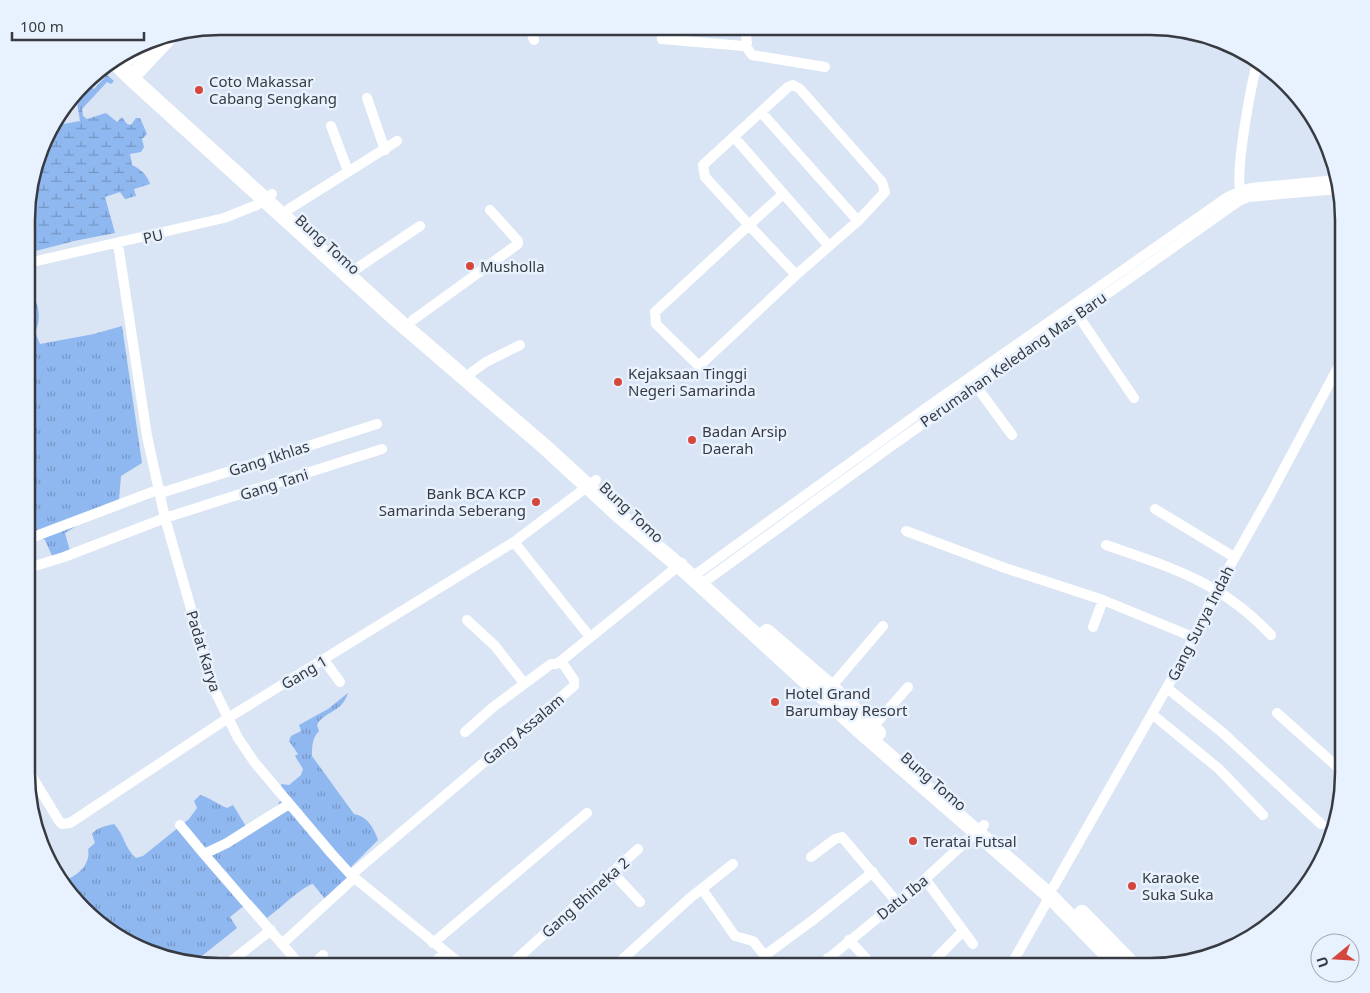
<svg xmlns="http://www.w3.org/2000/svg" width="1370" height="993" font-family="'Noto Sans',sans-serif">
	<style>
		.grass { fill: url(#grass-tufts) }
		.wetland { fill: url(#wetland-marsh) }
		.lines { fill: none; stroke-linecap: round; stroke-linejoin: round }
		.street { stroke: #fff; stroke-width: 10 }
		.primary { stroke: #fff; stroke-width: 16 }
		.poi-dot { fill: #d5473c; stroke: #e8f1fe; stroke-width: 2 }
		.labels { text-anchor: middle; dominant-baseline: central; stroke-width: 5; stroke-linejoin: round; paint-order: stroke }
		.poi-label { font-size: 15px; fill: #373b41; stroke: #e8f1fe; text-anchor: start }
		.street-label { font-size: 15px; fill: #373b41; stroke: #e8f1fe }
		.rim { fill: none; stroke: #373b41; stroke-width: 2.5 }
	</style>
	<defs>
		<pattern id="grass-tufts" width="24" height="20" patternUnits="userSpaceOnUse" patternTransform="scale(1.25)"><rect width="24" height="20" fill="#8fb7f0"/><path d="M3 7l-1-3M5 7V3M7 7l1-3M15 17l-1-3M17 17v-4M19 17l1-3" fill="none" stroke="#7696c4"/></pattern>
		<pattern id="wetland-marsh" width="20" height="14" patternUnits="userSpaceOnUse" patternTransform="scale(1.25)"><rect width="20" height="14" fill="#8fb7f0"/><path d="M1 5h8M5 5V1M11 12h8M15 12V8" fill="none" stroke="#7696c4"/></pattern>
	</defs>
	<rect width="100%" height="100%" fill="#d9e4f4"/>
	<path class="grass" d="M36,302c4,10 4,20 -1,30l5,12 54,-10 28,-8 20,137 -21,13 -2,24 -54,33 5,18 -17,7 -8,-18 -6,-3 -11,4v-233z
		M348,693c-6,20 -24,18 -31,32l2,6c-7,7 -7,16 -7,25l42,58c13,2 20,14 24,26l-27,27 -4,12 -22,20 -12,-15c-9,1 -36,27 -46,34l-16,-18 -21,17 7,11 -44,35 -36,-7 -51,-27 -48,-53h2l5,4c13,-4 26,-16 23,-31l7,-6 -3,-9c5,-7 14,-8 22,-10 10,10 11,25 22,34l7,-2 46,-37 8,-11 -3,-7 6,-6c11,3 17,9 27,13l6,-3 14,23 30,-19 2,-7 4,-3 -2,-15 8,1 12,-10 2,-6 -8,-13 3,-2 -9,-13 2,-5 10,-5 -2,-6 29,-16z"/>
	<path class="wetland" d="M107,75l7,6 -3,3 -4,-2 -25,27 1,7 4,3 19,-6 11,9 5,-5 5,7 4,1 5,-7h4l7,16 -5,5 2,8 -3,5 -11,2 2,11c8,4 15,9 18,19l-16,5 2,7 -11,3 -5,-7 -15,5 10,36 -41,8 -46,12v-58l18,-61 6,-8 28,-5 -4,-25 12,-10 6,3z"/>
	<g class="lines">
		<path class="street" d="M529,26l5,14
			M591,26l1,4
			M661,26l1,13 81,7 4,-3 -2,-17
			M745,45l7,10 73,12
			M793,85l7,4 82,93 3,10 -27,29 -62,54 -97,91 -43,-42 -1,-12 94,-87 -44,-48 -2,-12 85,-78z
			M367,98l18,52
			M761,112l97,109
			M331,126l17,45
			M734,137l95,109
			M783,194l-34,31 47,50
			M1241,195c-7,-21 10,-110 17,-135
			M289,209l108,-68
			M118,244l29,192 18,82 49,171 24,49 17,25 76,90 20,22 112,91
			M28,263l196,-45 33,-13 15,-11
			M356,269l64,-43
			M1077,314l57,84
			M413,320l105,-76v-3l-28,-31
			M472,372l14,-10 34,-17
			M976,386l36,49
			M161,493l216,-69
			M1155,509l79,48
			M906,531l99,37 98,32 90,37
			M28,539l132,-50
			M514,542l76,95
			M1106,545c67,23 115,37 165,90
			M28,568l36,-11 101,-39 217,-69
			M692,577l234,-169 300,-210 14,-7 11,-3 85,-8
			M700,585l190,-138 349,-246 9,-4 90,-8
			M467,620l28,26 29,37
			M1093,627l10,-27
			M324,660l16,22
			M831,687l52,-61
			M1167,688l56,45 98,91
			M1277,713l66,59
			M1152,714l67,55 44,46
			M872,728l36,-41
			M465,732l27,-24 59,-44h5l5,-3
			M28,770l31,51 3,3 8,-1 158,-105 286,-176 82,-62
			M180,825l24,29 23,-11 62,-39
			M204,854l97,112
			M811,857l24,-18 7,-2 54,64
			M612,872l28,30
			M351,875l223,-189v-6l-13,-19 121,-98
			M925,879l48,65
			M1054,886l128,-225 35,-72 53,-94 73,-137
			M702,889l33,47 18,5 21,26
			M849,940l25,27
			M433,943l154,-130
			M282,944l72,-66
			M764,956l49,-36 60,-48
			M828,958l11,9
			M225,966l46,-36
			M312,966l11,-11
			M430,966l15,-13
			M509,966l129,-117
			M614,967l76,-69 43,-34
			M818,967l107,-88 59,-54
			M928,967l35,-36
			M1010,967l40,-71"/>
		<path class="primary" d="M141,44l-22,22 12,12 265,241 149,128 76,70 69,58 176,161 184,160 69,71
			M131,78l39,-42
			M767,632l64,55 47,46
			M1082,913l53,54"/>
	</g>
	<g class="poi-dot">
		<circle cx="199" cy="90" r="5"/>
		<circle cx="470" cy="266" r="5"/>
		<circle cx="618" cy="382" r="5"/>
		<circle cx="692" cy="440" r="5"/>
		<circle cx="536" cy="502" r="5"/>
		<circle cx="775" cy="702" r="5"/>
		<circle cx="913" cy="841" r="5"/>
		<circle cx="1132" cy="886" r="5"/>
	</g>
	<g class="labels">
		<g class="poi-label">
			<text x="209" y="81">Coto Makassar<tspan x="209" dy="17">Cabang Sengkang</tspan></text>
			<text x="480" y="266">Musholla</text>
			<text x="628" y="373">Kejaksaan Tinggi<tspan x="628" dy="17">Negeri Samarinda</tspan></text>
			<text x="702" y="431">Badan Arsip<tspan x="702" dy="17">Daerah</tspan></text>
			<text x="526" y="493" text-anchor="end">Bank BCA KCP<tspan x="526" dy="17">Samarinda Seberang</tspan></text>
			<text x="785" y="693">Hotel Grand<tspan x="785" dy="17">Barumbay Resort</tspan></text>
			<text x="923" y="841">Teratai Futsal</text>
			<text x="1142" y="877">Karaoke<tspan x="1142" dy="17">Suka Suka</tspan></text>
		</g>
		<g class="street-label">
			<text transform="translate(153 236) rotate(-13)">PU</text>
			<text transform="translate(328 244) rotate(42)">Bung Tomo</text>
			<text transform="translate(1013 359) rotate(-35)">Perumahan Keledang Mas Baru</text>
			<text transform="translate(269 458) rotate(-18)">Gang Ikhlas</text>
			<text transform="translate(274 484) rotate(-18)">Gang Tani</text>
			<text transform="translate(632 512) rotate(43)">Bung Tomo</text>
			<text transform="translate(1200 623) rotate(-63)">Gang Surya Indah</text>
			<text transform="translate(204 651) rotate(73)">Padat Karya</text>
			<text transform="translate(304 672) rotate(-31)">Gang 1</text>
			<text transform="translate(523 729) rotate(-40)">Gang Assalam</text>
			<text transform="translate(934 781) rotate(41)">Bung Tomo</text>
			<text transform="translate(585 897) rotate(-42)">Gang Bhineka 2</text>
			<text transform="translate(902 897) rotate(-39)">Datu Iba</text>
		</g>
	</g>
	<path d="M0 0H1370V993H0ZM220 35H1150A185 185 0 0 1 1335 220V773A185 185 0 0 1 1150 958H220A185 185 0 0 1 35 773V220A185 185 0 0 1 220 35Z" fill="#e8f1fe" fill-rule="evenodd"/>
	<path class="rim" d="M220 35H1150A185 185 0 0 1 1335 220V773A185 185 0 0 1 1150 958H220A185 185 0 0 1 35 773V220A185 185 0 0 1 220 35Z"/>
	<g transform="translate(1335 958) rotate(252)"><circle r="24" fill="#e8f1fe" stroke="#a1a8b2"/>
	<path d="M0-4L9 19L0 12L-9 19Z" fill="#d5473c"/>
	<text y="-8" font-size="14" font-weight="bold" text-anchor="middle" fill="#373b41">U</text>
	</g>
	<path d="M12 32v8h132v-8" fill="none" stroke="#373b41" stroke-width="2.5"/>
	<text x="20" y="32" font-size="15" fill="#373b41" stroke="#e8f1fe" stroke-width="4" paint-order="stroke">100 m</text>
</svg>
